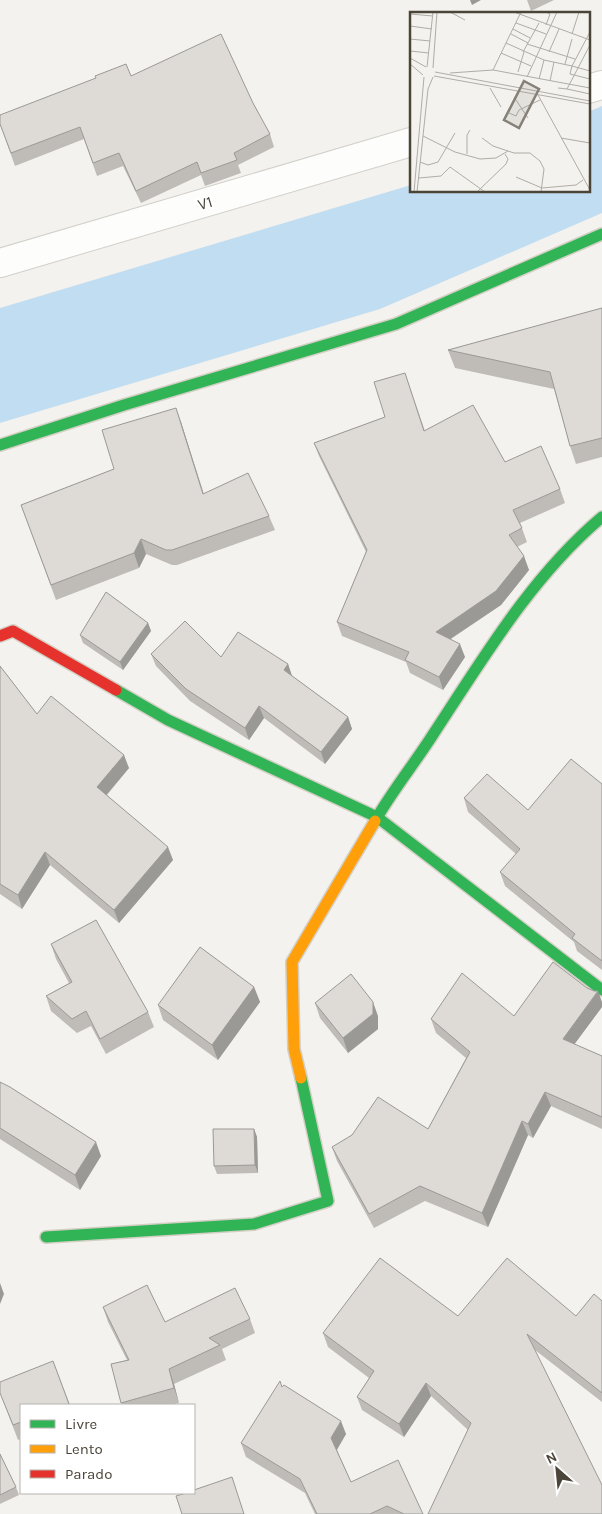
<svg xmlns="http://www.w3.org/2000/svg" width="602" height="1514" font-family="Karla,sans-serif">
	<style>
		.water { fill: #c0ddf1 }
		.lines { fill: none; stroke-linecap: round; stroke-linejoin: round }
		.street-casing { stroke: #d2d0cb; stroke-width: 30 }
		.fast-casing { stroke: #d3cfc5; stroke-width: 14 }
		.slow-casing { stroke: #d3cfc5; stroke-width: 14 }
		.jam-casing { stroke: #d3cfc5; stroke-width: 14 }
		.street { stroke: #fdfdfc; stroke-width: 28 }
		.fast { stroke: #30b455; stroke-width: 11 }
		.slow { stroke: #ff9f0a; stroke-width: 11 }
		.jam { stroke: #e5322d; stroke-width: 11 }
		.wall { fill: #bfbcb8 }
		.shaded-wall { fill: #9b9996 }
		.building { fill: #dedbd6; stroke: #9b9996 }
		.labels { text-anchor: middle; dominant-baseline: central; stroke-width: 5; stroke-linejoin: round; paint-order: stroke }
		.street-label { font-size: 16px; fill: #4b4439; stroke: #fff }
		.inset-road { fill: none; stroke: #b0aca6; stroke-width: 1 }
		.view { fill: #868178; fill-opacity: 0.15; stroke: #868178; stroke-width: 2.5 }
		.inset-edge { fill: none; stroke: #4b4439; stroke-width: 2.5 }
	</style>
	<rect width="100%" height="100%" fill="#f4f2ee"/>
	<path class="water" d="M602,106v107l-222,96 -380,114v-115l411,-123v6h177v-79z"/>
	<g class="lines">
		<g class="street-casing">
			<path id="street" d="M588,89l14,-4
				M0,263l411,-121"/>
		</g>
		<g class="fast-casing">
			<path id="fast" d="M0,445l124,-40 272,-81 206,-90
				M116,690l52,30 209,97 225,173
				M375,821c17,-30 40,-58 59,-88 50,-76 98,-157 168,-216
				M46,1237l208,-13 74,-23 -27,-123"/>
		</g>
		<g class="slow-casing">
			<path id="slow" d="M301,1078l-7,-29 -2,-87 83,-141"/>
		</g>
		<g class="jam-casing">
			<path id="jam" d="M0,636l13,-5 103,59"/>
		</g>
		<use href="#street" class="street"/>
		<use href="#fast" class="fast"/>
		<use href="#slow" class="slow"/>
		<use href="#jam" class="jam"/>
	</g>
	<path class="wall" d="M527,0h27l-23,11z
		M131,76l122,27 17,31 4,13 -36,18 3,8 -36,13 -4,-11 -60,28 -18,-37 -26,10 -13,-37 -69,27 -15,-42z
		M602,308v149l-26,7 -6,-18 -16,-57 -99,-21 -7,-18z
		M405,373l20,58 80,31 55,27 5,14 -45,20 7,19 -10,5 12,23 -28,35 -50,34 14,18 -22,33 -33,-17 -4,-11 -64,-26 -5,-14 29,-70 -47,-96 -5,-13 71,-26z
		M181,422l23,72 65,22 6,14 -98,35h-5l-26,-11 -7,14 -83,32 -35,-95 93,-36z
		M148,623l3,8 -28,39 -40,-27 -3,-8z
		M151,654l70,3 67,7 4,12 56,41 4,12 -27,35 -61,-46 -15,22 -59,-39 -34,-35z
		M0,666l37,48 92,54 -22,27 66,65 -54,63 -69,-58 -28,44 -22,-15z
		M602,784v186l-25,-19 -3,-9 -69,-56 -5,-14 16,-18 -48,-42 -4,-14 64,12z
		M51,944l97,68 6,15 -48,27 -15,-28 -14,7 -26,-22 -5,-15 23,-13 -13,-24z
		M254,987l6,15 -42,58 -55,-40 -5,-15z
		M315,1003l63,13v13l-30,24 -28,-35z
		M602,1007l-28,37 28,12v73l-51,-23 -18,32 -5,-3 -40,92 -63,-26 -51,27 -37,-67 -5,-14 96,-18 38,-71 -30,-25 -5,-14 83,-3z
		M0,1082l101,74 -21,34 -80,-51v1z
		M254,1129l3,8 1,36 -41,1 -3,-8z
		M602,1301v101l-67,-52 -67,80 -37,-34 -27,41 -42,-27 -5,-13 12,-19 -41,-31 -5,-14 135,-17h118z
		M103,1307l62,15 85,-3 5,14 -33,16 4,11 -52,24 5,19 -9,2h-48l-11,-41 16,-4 -19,-38z
		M53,1361l17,44h-49v34l-3,1 -16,-42z
		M282,1387l64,47 -9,16 14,32 72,32h-108l-10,-21 -59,-36 -5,-14z
		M0,1454l16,33 3,8 -19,9z"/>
	<path class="shaded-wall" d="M470,0h11l-9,5z
		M176,408l5,14 27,87 -5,-15z
		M141,539l5,15 -7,14 -5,-15z
		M524,556l5,14 -28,35 -60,40 -5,-13z
		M148,623l3,8 -28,39 -3,-8z
		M460,644l5,13 -22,33 -4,-13z
		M288,664l4,12 -8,-6z
		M259,706l5,12 -15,22 -4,-12z
		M348,717l4,12 -27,35 -4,-12z
		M124,755l5,13 -27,32 -5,-13z
		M168,847l5,13 -54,63 -5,-13z
		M45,852l5,13 -28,44 -4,-14z
		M254,987l6,15 -42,58 -6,-15z
		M598,991l4,11v5l-34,46 -5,-14z
		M373,1002l5,14v13l-30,24 -5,-15z
		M545,1092l6,14 -18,32 -5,-14z
		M522,1121l6,14 -40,92 -6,-14z
		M254,1129l3,8 1,36 -3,-8z
		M96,1142l5,14 -21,34 -5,-15z
		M0,1283l4,11 -4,10z
		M169,1369l5,15 5,19 -5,-15z
		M426,1383l5,13 -27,41 -5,-13z
		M341,1421l5,13 -10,17 -5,-13z"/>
	<path class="building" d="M221,34l32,69 17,31 -36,19 3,7 -36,13 -4,-11 -61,29 -17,-38 -26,10 -13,-36 -69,26 -11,-29v-9l96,-37 -1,-2 31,-12 5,12z
		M602,308v130l-32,8 -20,-74 -102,-22z
		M405,373l19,58 49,-26 32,57 36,-16 19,43 -47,21 9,18 -13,7 15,21 -28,35 -60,41 24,12 -21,33 -34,-17 4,-8 -72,-30 30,-72 -53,-107 71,-26 -11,-35z
		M176,408l27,86 45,-21 21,43 -97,34h-6l-25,-11 -7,14 -83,32 -30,-80 93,-36 -12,-39z
		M106,592l42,31 -28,39 -40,-27z
		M185,621l36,36 17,-25 50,32 -4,6 64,47 -27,35 -62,-46 -14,22 -59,-39 -35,-35z
		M0,666l37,48 14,-18 73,59 -27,32 71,60 -54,63 -69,-58 -27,43 -18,-11z
		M571,759l31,25v177l-30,-23 3,-4 -75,-62 20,-23 -56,-51 23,-24 41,36z
		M96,920l52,92 -48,27 -14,-28 -14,8 -26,-23 26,-14 -21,-38z
		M200,947l54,40 -42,58 -54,-40z
		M553,962l34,26 7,3h4l-35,48 39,17v61l-57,-25 -17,32 -6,-3 -40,92 -62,-27 -51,28 -37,-67 20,-12 26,-38 50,32 42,-77 -39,-33 31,-46 52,43z
		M351,974l22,28v12l-30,24 -28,-35z
		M0,1082l10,5 86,55 -21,33 -75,-47z
		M213,1129h41l1,36 -41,1z
		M380,1258l78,58 49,-58 69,58 18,-22 8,7v92l-75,-59 75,151v29h-174l43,-91 -45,-40 -27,41 -42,-27 17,-26 -51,-38z
		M147,1285l18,37 70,-34 15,31 -41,19 11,7 -51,24 5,19 -53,15 -10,-39 18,-4 -26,-53z
		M53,1361l16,43 -4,1h-44v17l-8,3 -13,-32v-11z
		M280,1381l2,6 2,-2 57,36 -10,17 20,44 47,-22 25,54h-19l-17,-8 -17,8h-53l-17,-35 -59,-36z
		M0,1454l16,33 -16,8z
		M232,1477l12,37h-62l-6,-18 10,-3h8v-3z"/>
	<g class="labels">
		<g class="street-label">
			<text transform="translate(205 203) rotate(-17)">V1</text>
		</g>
	</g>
	<g transform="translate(410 12)">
		<rect width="180" height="180" fill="#f4f2ee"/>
		<path class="inset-road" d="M40,0l15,8M104,0l76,28M111,0l-15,31 38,17 28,6 18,-34M0,2l23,2M106,11l30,11M136,13l4,-11 -4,-2M0,14l22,3M103,17l17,9M101,22l17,9M162,22l7,-22M0,27l20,2M117,32l48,15M0,39l19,2M113,40l16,-29M139,40l10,-23M91,41l30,13M0,46l16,9M0,52l13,11M155,52l7,-25M17,55l6,-55M23,56l4,-56M83,58l13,-27M180,59l-18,-5 -2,8 20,5M25,60l155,29M108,60l6,-20M40,61l43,-3 97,18M24,64l156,28M117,65l30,-65M129,67l5,-19M140,69l4,-19M80,76l11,19M148,76l9,1 23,-44M157,77l23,5M128,83l52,95M104,85l14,21M99,101l7,3 3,-6 21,-10M13,124l32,16 25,7 16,-1 12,-7M72,126l11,8 21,7h16l10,8 4,8 -3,23M151,126l29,5M57,142v-19l3,-5M10,150l8,3 10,-3 17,-29M106,165l26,11 34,-3 7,-5M9,166l22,-2 9,-9 35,25M4,180l10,-115M7,180l11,-103 5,-12M67,180l29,-28 2,-5 -3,-5"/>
		<path class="view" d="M114,69l15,8 -20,39 -15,-8z"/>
		<rect width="180" height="180" class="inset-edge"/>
	</g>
	<rect x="20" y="1404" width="175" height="90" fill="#ffffff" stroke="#b7b4b0"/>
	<rect x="30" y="1420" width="25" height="8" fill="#30b455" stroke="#b7b4b0"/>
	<text x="65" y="1429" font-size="15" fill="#4b4439">Livre</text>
	<rect x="30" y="1445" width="25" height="8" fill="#ff9f0a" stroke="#b7b4b0"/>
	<text x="65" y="1454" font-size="15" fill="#4b4439">Lento</text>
	<rect x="30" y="1470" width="25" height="8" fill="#e5322d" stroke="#b7b4b0"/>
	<text x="65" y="1479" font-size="15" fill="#4b4439">Parado</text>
	<g transform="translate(557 1469) rotate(333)" stroke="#ffffff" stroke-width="4" paint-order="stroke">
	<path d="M0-4L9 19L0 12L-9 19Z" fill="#4b4439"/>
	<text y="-8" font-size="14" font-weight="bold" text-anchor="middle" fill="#4b4439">N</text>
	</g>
</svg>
